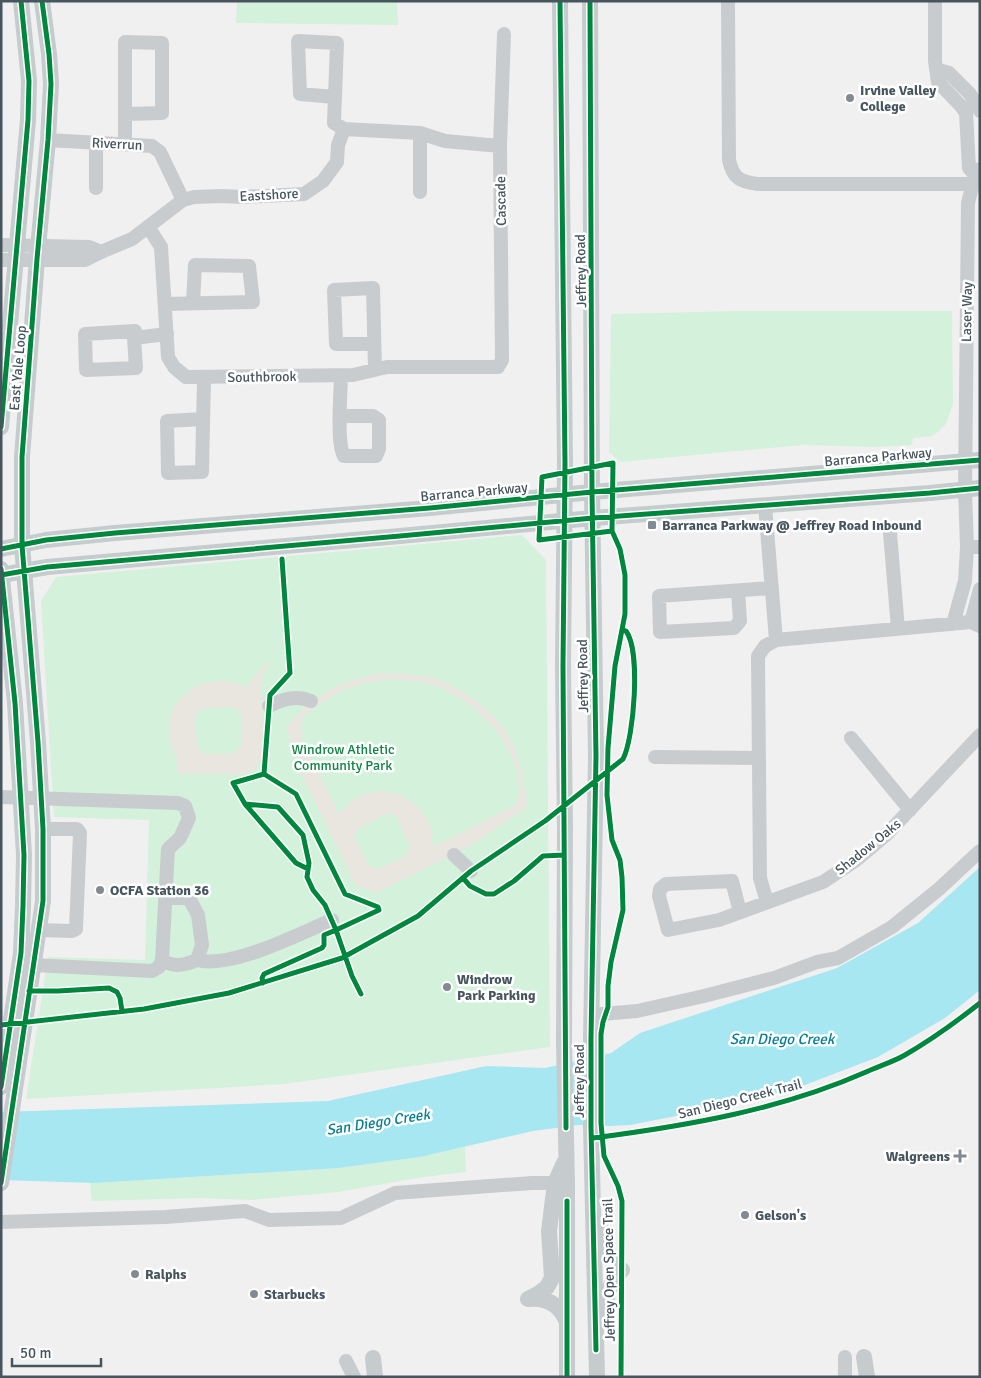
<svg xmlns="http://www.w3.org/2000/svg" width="981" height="1378" font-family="Signika,sans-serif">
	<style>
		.green { fill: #d4f1dc }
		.sand { fill: #e9e5df; fill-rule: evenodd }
		.water { fill: #a6e7f1 }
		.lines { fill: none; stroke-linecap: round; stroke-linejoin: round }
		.minor { stroke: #c9cccf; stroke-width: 14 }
		.major { stroke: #c6cbcd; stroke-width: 16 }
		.cycleway-casing { stroke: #fff; stroke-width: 8 }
		.cycleway { stroke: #00873e; stroke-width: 5 }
		.poi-dot { fill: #828b91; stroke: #fff; stroke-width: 2 }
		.labels { text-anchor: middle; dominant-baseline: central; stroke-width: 5; stroke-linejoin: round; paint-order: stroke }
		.poi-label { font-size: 14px; font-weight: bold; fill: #46555e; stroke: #fff; text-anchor: start }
		.street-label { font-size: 14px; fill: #46555e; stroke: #fff }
		.park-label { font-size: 14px; fill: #118542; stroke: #fff }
		.water-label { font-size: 15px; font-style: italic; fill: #068193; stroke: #fff }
	</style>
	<rect width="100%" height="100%" fill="#f1f0f0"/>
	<path class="green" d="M237,1h160l1,24 -162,-2z
		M736,311h216l1,93 -7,20 -8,8 -7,4 -18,2 -1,7 -37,2 -72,-2 -183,17 -11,-10 2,-138z
		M522,535l24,25 4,487 -266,37 -258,15 22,-142 97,3 4,-140 -95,-3 -13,-216 15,-24z
		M465,1147l1,25 -43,5 -85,15 -87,8 -52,-2 -107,3 -2,-18 249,-15 81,-11z"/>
	<path class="sand" d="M268,660l1,6 -7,9 1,84 -14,15h-71c-1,-6 -1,-13 -3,-19 -3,-10 -7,-19 -6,-30 5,-38 45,-53 77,-38zM234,707l7,7 1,32 -6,4v3l-33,1 -6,-7 -2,-32 6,-4 1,-3z
		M386,673c16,1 34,1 49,6 32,11 65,36 79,68 8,19 10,40 13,60l-55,38 -96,48 -20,-7 -54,-111 -16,-48c29,-33 56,-49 100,-54zM388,679c12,1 26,1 38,4 44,11 94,59 93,107 0,5 -2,11 -3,15l-83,42c-1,-9 -1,-17 -5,-26 -11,-23 -41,-37 -65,-26 -10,4 -17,12 -24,19l-38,-77 1,-17 3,-5 19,-14 21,-12 19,-6zM388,813l8,3 14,30 -2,2 -1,7 -29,14 -3,-2 -6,-1 -15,-30 4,-7z"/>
	<path class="water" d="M980,867v123l-35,28 -67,39 -81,31 -90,22 -77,15 -21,1 -31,-1 -45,6 -113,26 -81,11 -245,15 -93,-3v-68l327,-11 158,-35 59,2 66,-15 29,-20 197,-65 81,-45z"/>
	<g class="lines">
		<path class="minor" d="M728,1l1,159c4,19 12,22 29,24h222
			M935,1v60l3,21 23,24 5,7 3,55 6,7
			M936,69l13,4 21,21 10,17
			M335,97l-35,-3 -2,-53 39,2 -3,80 10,6
			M125,114l37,-1v-70l-37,-1v102
			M420,133v59
			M48,140l104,6 8,6 23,48
			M96,188v-45
			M149,228l12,19 7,110 6,10 12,10 167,-2 34,-8h111l4,-7 -2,-214 4,-112
			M1,245l88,2 12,5
			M1,260h84l16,-8 31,-13 51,-39 11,-3 28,-1 21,1 61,-3 19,-13 14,-19 1,-17 6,-16 76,4 25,8 55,5
			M165,304l88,-2 -4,-36 -54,-1 -2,38
			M134,338l1,-7 -50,3 1,36 50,-2 -2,-30 33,-4
			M374,344h-38l-2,-54 39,-2 2,82
			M340,416h33l6,4v29l-3,7h-32c-8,-13 -3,-64 -3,-81
			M203,419l-36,2 1,52 34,-1 2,-94
			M765,505l11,135
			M890,533l8,96
			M967,547h13
			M738,591l2,30 -6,7 -74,4 -1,-36 113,-8
			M971,622l9,-33
			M953,624l12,-43 2,-34 -2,-57 3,-287c3,-11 5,-25 12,-34
			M269,706c14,-7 27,-11 42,-5
			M851,738l59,72
			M655,757l104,1
			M1,797l177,6 7,3 4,12 -9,20 -12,11 -6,111c12,8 23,5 35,0l5,-15 -4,-30 -9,-17h-24
			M454,855l17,16
			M767,902l-7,-24 -2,-222 7,-10 11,-6 195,-18 9,4
			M740,912l-8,-31 -66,3 -6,5 -1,7 9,34 51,-10 104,-38 32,-21 31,-26 94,-100
			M38,930l34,1 4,-2 4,-96 -3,-4h-34
			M197,960c35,9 101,-26 135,-40
			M33,965l119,6 7,-4 3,-7
			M591,1015l46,-4 67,-15 70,-18 43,-16 21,-4 54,-31 47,-38 41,-38
			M1,1222l164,-5 80,-6 24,9 72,-2 54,-25 137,-10h32
			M845,1357v20
			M346,1361l8,16"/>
		<path class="major" d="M560,1l5,463 -2,202 2,163 -1,213 3,141v194
			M590,1l2,491 4,264 -5,283v87l6,251
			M1,427l27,-307 1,-39 -8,-80
			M1,549l45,-9 69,-7 315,-25 162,-16 388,-32
			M1,569l14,134 9,152 -1,51 -2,47 -20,134
			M1,575l46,-8 353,-31 193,-18 337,-25 50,-5
			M1,1183l42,-282v-72l-5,-87 -16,-197v-88l15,-198 11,-119 3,-56 -2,-30 -7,-53
			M601,1229c4,17 6,29 21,41 -16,17 -16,27 -16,50
			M528,1299l10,-5 9,-7 5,-9 -3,-47 6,-48 9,-20
			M528,1299c18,-2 32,5 39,23
			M864,1357l3,20
			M373,1358l2,19"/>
		<g class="cycleway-casing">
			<path id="cycleway" d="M560,1l5,463 -2,202 3,462
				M590,1l2,491 4,264 -5,283v87l5,224
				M1,427l27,-307 1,-39 -8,-80
				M612,531l-73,9 3,-63 71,-14 -1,68 8,18 5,26v39l-10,52 -7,82 -1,47 5,45 8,20 2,17 1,33 -12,52 -3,24v21l-5,15 -2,12v89l3,33 14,30 4,15 -1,176
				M1,549l45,-9 69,-7 315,-25 162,-16 388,-32
				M1,569l14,134 9,152 -1,51 -2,47 -20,134
				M1,575l46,-8 353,-31 193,-18 337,-25 50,-5
				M264,774l-31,9 12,21 33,3 25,28 6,28 -2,14 6,13 12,15 11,25 43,-20 -1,-3 -33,-13 -49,-100 -32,-20 6,-79 20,-22 -8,-114
				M245,804l51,59 12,6
				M463,878l7,8 16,8h8l20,-13 29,-25 21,-1
				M263,983l-1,-5 2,-4 58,-26 2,-3v-10l12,-5 16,46 9,18
				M29,991h29l51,-3 8,4 3,6 2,13
				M1,1025l143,-16 85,-16 113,-35 76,-42 53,-45 74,-50 78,-62c11,-21 18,-108 3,-128l-3,-1
				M593,1138c93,-12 187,-28 273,-66 13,-6 27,-10 39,-17 26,-15 51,-33 75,-52
				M1,1183l42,-282v-72l-5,-87 -16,-197v-88l15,-198 11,-119 3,-56 -2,-30 -7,-53
				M567,1201v176"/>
		</g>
		<use href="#cycleway" class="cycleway"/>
	</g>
	<g class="poi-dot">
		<circle cx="850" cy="98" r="5"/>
		<rect x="647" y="520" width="10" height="10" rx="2.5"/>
		<circle cx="100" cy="890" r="5"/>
		<circle cx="447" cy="987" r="5"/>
		<path d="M957.5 1148.5h5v5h5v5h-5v5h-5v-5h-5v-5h5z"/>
		<circle cx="745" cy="1215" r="5"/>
		<circle cx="135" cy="1274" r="5"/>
		<circle cx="254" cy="1294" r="5"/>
	</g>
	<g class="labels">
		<g class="poi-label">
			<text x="860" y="90">Irvine Valley<tspan x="860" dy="16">College</tspan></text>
			<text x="662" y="525">Barranca Parkway @ Jeffrey Road Inbound</text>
			<text x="110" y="890">OCFA Station 36</text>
			<text x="457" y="979">Windrow<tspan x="457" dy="16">Park Parking</tspan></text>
			<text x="950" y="1156" text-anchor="end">Walgreens</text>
			<text x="755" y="1215">Gelson's</text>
			<text x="145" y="1274">Ralphs</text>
			<text x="264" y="1294">Starbucks</text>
		</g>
		<g class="street-label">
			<text transform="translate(117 144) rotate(3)">Riverrun</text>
			<text transform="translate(269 195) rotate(-3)">Eastshore</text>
			<text transform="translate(501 201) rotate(-91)">Cascade</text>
			<text transform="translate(581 271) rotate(-91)">Jeffrey Road</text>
			<text transform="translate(967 312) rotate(-89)">Laser Way</text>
			<text transform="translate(18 368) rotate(-85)">East Yale Loop</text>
			<text transform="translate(262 377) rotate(-1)">Southbrook</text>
			<text transform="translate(878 457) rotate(-5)">Barranca Parkway</text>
			<text transform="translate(474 492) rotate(-5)">Barranca Parkway</text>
			<text transform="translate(583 676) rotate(-91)">Jeffrey Road</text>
			<text transform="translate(868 847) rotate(-39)">Shadow Oaks</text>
			<text transform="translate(579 1081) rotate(-90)">Jeffrey Road</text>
			<text transform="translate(740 1099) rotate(-14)">San Diego Creek Trail</text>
			<text transform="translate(609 1270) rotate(-91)">Jeffrey Open Space Trail</text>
		</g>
		<g class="park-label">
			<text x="343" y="749">Windrow Athletic<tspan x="343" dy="16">Community Park</tspan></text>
		</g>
		<g class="water-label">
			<text x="782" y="1039">San Diego Creek</text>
			<text transform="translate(378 1122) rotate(-9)">San Diego Creek</text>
		</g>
	</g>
	<rect width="981" height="1378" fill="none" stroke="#46555e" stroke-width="5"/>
	<path d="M12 1358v8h89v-8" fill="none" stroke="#46555e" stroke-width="2.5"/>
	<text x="20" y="1358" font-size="15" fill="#46555e" stroke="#ffffff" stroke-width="4" paint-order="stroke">50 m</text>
</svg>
